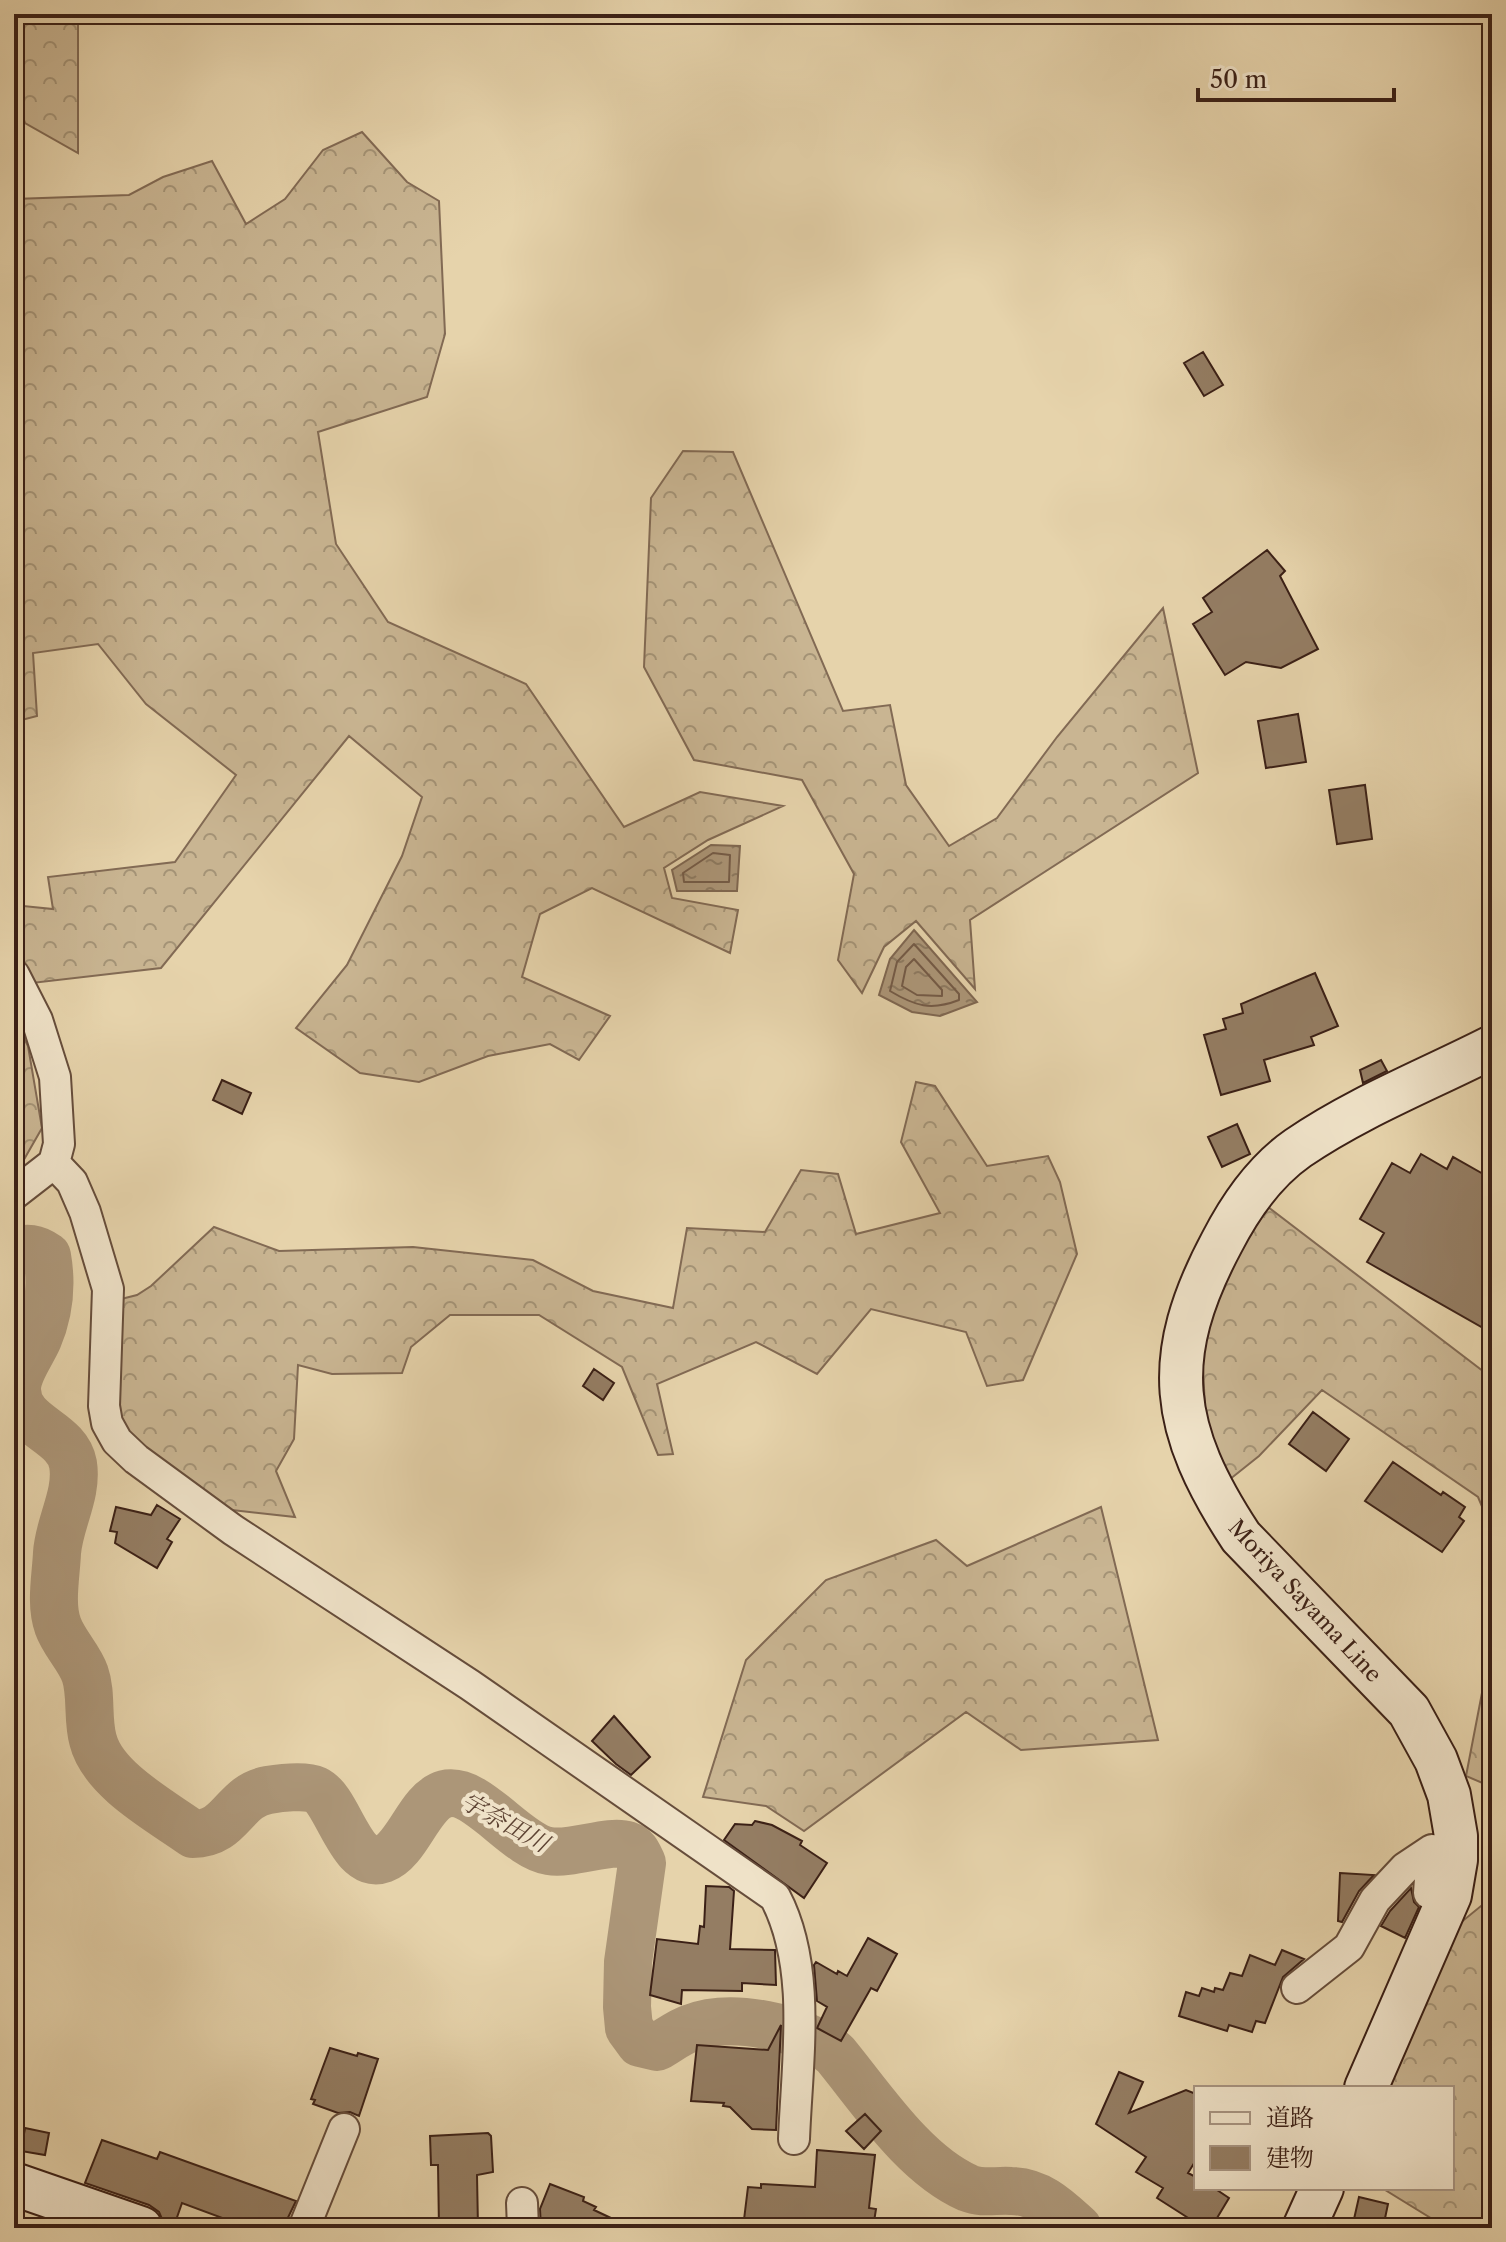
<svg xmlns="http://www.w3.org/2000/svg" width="1506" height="2242" font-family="'Libre Caslon Text','Noto Serif JP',serif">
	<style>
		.forest { fill: url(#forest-crowns); stroke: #826a54; stroke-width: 2 }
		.water { fill: url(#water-ripples); stroke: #7f6751; stroke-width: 2 }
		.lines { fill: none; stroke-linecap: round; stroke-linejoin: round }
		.shore { stroke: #745b47; stroke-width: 2 }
		.river { stroke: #ac9678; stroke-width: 48 }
		.building { fill: #947d63; stroke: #3b2016; stroke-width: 2 }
		.street-casing { stroke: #664d3b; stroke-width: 34 }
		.secondary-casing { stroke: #3b2016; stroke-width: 46 }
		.street { stroke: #efe2c8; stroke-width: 30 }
		.secondary { stroke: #efe2c8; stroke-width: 42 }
		.labels { text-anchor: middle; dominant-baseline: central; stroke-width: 8; stroke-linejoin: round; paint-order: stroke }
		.street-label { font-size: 22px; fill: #3b2016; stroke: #efe2c8 }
		.water-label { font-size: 24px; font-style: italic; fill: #5d4333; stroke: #efe2c8 }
	</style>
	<defs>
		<pattern id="forest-crowns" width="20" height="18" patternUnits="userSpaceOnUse" patternTransform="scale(2)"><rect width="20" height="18" fill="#c9b592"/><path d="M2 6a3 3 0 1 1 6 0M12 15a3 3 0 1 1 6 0" fill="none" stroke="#a49376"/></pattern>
		<pattern id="water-ripples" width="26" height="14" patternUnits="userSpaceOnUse" patternTransform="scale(2)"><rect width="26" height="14" fill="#ac9678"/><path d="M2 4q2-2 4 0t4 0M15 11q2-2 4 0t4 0" fill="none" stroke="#8d7a61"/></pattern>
	</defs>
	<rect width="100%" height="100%" fill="#e6d3ab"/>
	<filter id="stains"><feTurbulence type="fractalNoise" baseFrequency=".0025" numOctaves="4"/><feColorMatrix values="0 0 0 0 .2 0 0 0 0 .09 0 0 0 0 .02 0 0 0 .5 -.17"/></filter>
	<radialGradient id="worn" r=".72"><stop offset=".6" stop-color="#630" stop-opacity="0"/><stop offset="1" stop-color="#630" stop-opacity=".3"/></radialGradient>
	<path class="forest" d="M14,14h56l8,5v134l-53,-30 -11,-34z
		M362,132l45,50 32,19 6,133 -18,63 -109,35 18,112 52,78 138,62 98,143 76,-35 83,14 -75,34 -44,28 8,30 66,12 -8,43 -138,-65 -52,26 -18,63 88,39 -31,44 -29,-16 -62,12 -69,26 -59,-9 -64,-45 51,-63 55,-109 20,-59 -73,-61 -188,232 -129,15 -18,-36v-42l39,4 -5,-32 127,-15 61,-87 -90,-71 -48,-60 -65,9 4,63 -23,6v-523l115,-4 34,-18 49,-16 34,63 39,-25 38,-49z
		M683,451l50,1 110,259 47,-6 16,80 43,61 48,-28 60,-81 106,-129 35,165 -228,147 5,69 -59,-68 -32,26 -22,46 -24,-33 16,-86 -52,-94 -108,-20 -50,-93 7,-169z
		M14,1018l14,28 14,82 -28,49z
		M916,1082l19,4 52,80 61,-10 12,26 17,72 -54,126 -36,6 -21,-54 -95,-23 -54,65 -61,-32 -99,42 16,70 -15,1 -36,-88 -83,-52h-89l-39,32 -9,26 -70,1 -34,-9 -4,74 -18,32 19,46 -63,-7 -91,-59 -19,-19 -11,-31 2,-100 24,-6 14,-9 63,-59 65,24 134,-4 120,13 60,31 80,17 14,-80 78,4 36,-62 37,4 18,60 84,-21 -39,-71z
		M1268,1207l224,171v152l-14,-33 -156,-107 -63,66 -30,24 -23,-55 -5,-93 36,-85z
		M1101,1507l57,233 -137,10 -55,-38 -162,119 -38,-25 -63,-9 43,-137 80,-80 110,-40 31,26z
		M1492,1641v146l-26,-11z
		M1492,1897v331h-45l-65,-40h70v-100h-68l70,-160z"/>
	<path class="water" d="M711,845l29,1 -3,45h-60l-5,-21z
		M914,930l63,72 -37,14 -28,-4 -33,-17 11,-36z"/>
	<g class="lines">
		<path class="shore" d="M713,853l17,2 -1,27h-45l-1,-9z
			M914,944l45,50v6c-28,11 -44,6 -69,-9l7,-29z
			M914,959l28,31v6l-25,-1 -15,-9 4,-19z"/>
		<path class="river" d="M14,1251c13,-4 22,-3 33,5 5,28 2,57 -9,83 -7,16 -21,33 -21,50 0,38 50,41 56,75 5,30 -14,59 -16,89 -1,23 -7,51 1,73 6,17 21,31 27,48 7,20 2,45 8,66 10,40 68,71 100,94 39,0 40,-38 75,-44 12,-2 37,-5 48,0 23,11 35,81 67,69 25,-9 36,-58 62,-65 32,-8 71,52 104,57 23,4 60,-12 78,-6 9,3 11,10 15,18l-14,99 -1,45 2,21 11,15 17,4c11,-6 22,-15 34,-19 41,-16 110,-1 144,26 37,45 79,110 133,134 15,6 27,2 43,3 28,0 47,19 67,37"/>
	</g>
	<path class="building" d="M1203,352l20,33 -19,11 -20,-33z
		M1267,550l18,21 -5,5 38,73 -37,19 -35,-6 -21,13 -32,-51 19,-12 -9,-14z
		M1298,714l8,48 -40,6 -8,-47z
		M1365,785l7,54 -35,5 -8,-54z
		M1315,973l23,53 -27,11 3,8 -50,15 6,21 -49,14 -17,-60 22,-6 -3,-10 20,-6 -2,-9z
		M1381,1060l6,11 -24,12 -3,-13z
		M222,1080l29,13 -9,21 -29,-14z
		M1237,1124l13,30 -28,13 -14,-30z
		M1421,1154l26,15 6,-12 39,22v154l-125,-71 17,-29 -24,-14 32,-56 18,10z
		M594,1369l20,14 -11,17 -20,-14z
		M1313,1412l36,27 -23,32 -37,-27z
		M1393,1462l48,33 2,-3 22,15 -6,10 5,4 -22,31 -77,-51z
		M157,1505l23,14 -13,20 5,3 -15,26 -42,-25 2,-11 -7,-1 6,-24 35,8z
		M614,1716l36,41 -19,18 -15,-11 -24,-23z
		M755,1821l17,4 30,16 -2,4 27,18 -23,35 -80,-58 11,-16 17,1z
		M1340,1873l34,2 -15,16 -17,31 -4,-1z
		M706,1886l23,1 5,4 -4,58 45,1 1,35 -34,-2v8l-60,-1 -1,14 -31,-9 7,-56 41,5 2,-18 4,1z
		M1411,1888l3,14 5,5 -14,31 -24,-12 9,-15z
		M868,1938l29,16 -20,37 -6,-3 -30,53 -24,-13 10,-21 -10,-6 -3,-36 2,-3 21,12 1,-3 9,5z
		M1282,1950l22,9 -21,18 -18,46 -9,-2 -4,11 -23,-7 -2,6 -48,-15 7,-24 13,4 3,-8 12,4 1,-4 8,2 7,-17 12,3 8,-21 25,10z
		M781,2025l-5,105 -24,-1 -22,-22 -7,-1 1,-3 -33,-2 6,-56 71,5z
		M330,2048l27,8 1,-3 20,6 -19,57 -9,-4 -12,1 -25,-9 2,-4 -4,-1z
		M1119,2072l24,10 -14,31 57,-23 10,4v66l-8,13 8,4v11h18l15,10 -18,30h-7l-47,-30 6,-10 -27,-16 10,-15 -50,-33z
		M865,2114l16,17 -17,18 -18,-18z
		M25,2128l24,5 -4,22 -24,-4z
		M488,2133l3,3 2,36 -16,3 1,53h-39l-1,-63h-7l-1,-29z
		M102,2140l55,19 3,-7 136,49 -13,27h-49l2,-5 -54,-20 -7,20 -13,-4 -3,-7 -10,-7 -64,-22z
		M817,2150l58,5 -6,53 7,1 -3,19h-130l5,-41 13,1v-4l54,3z
		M550,2184l34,13 -1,4 13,6 -2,3 38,18h-91l-1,-19z
		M1359,2197l29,7 -5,24h-31z"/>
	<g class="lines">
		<g class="street-casing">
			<path id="street" d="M14,975l23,45 18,57 4,67 -5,19 -40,31
				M54,1163l18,19 13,30 23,77 -4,117 3,17 10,18 19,18 97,71 237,155 305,212c37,70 22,164 19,242
				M1297,1988l52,-41 26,-47 30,-32 27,-18 -3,43 19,7
				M522,2203l1,25
				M304,2228l40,-99"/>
		</g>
		<g class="secondary-casing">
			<path id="secondary" d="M1366,2088l84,-193 6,-35v-24l-7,-41 -13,-35 -27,-49 -168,-174c-71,-108 -81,-179 -19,-295 18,-35 43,-71 76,-94 60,-41 129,-68 194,-101
				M14,2184l127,44
				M1304,2228l18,-40"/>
		</g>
		<use href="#street" class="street"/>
		<use href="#secondary" class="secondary"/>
	</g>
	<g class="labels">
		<g class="street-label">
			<text transform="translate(1305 1601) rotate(47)">Moriya Sayama Line</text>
		</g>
		<g class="water-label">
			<text transform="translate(505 1822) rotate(29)">宇奈田川</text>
		</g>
	</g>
	<rect width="1506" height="2242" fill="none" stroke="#e6d3ab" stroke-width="48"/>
	<rect x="16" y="16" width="1474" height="2210" fill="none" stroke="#3b2016" stroke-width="4"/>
	<rect x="24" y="24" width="1458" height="2194" fill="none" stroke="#3b2016" stroke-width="2"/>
	<rect x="1194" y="2086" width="260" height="104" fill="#efe2c8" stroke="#a79481" stroke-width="2"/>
	<rect x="1210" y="2112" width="40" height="12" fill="#efe2c8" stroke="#a79481" stroke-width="2"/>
	<text x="1266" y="2126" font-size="24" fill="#3b2016">道路</text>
	<rect x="1210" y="2146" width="40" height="24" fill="#947d63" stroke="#a79481" stroke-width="2"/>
	<text x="1266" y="2166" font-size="24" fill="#3b2016">建物</text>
	<path d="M1198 88v12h196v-12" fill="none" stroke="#3b2016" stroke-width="4"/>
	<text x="1210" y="88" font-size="24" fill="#3b2016" stroke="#efe2c8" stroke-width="6" paint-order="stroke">50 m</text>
	<rect width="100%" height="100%" filter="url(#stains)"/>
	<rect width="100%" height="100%" fill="url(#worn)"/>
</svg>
